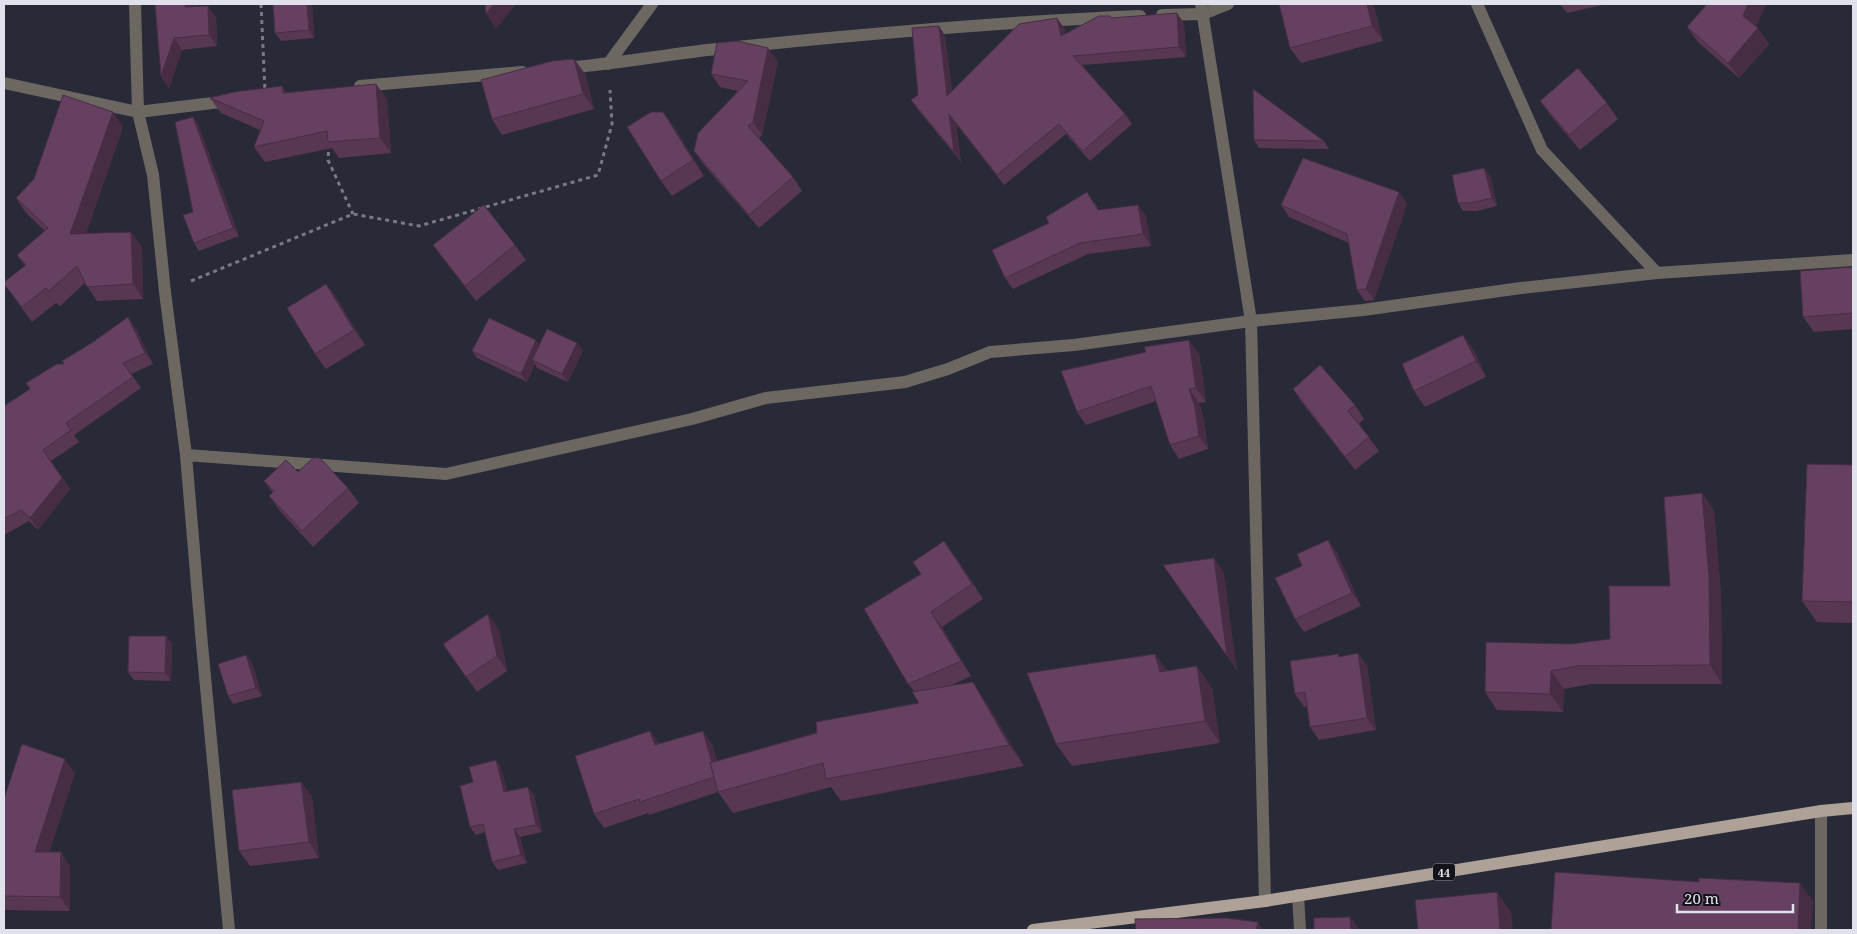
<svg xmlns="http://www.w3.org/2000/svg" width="1857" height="934" font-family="'Noto Serif',serif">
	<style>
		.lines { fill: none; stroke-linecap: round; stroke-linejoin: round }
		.path { stroke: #797a85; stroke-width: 3; stroke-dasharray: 4 4; stroke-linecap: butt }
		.minor { stroke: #6d6762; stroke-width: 12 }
		.primary { stroke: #aea298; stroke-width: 12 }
		.wall { fill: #583753 }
		.shaded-wall { fill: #472d44 }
		.building { fill: #664061; stroke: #472d44 }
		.labels { text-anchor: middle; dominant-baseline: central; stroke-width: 4; stroke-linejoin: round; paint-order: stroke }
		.shield { fill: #131319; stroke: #a2a3ab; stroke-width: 1 }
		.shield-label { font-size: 11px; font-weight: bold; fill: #e0e1ea }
	</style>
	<rect width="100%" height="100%" fill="#292a37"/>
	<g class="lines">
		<path class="path" d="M261,4l4,87
			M329,144l-1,16 25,54
			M191,281l162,-67 66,12 179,-51 14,-51 -2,-34"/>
		<path class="minor" d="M135,4l3,108 91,-11
			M1201,4l50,317 14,580
			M1477,4l65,146 115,123
			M1162,15l41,-1 25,-10
			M608,64l44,-60
			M565,68c47,-4 94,-12 142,-18 144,-15 288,-28 433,-34
			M4,83l134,29 15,63 12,117 21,163 16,190 27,285
			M360,86l162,-14
			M186,455l260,19 246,-55 74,-21 139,-16 43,-13 42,-17 84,-7 177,-24 112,-11 158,-22 136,-15 196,-13
			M1298,895l2,35
			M1821,930v-119"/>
		<path class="primary" d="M1033,930l232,-29 556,-90 32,-3"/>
	</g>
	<path class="wall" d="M155,4h43v2l18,11 1,29 -35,4 -13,38 -8,-12z
		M273,4h39l2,34 -33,3 -6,-8z
		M1373,4l10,37 -82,22 -11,-15z
		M1560,4h47l-40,9z
		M1766,4l-10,23 13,17 -30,34 -41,-36 -11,-15z
		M1057,18l7,10 1,6 46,-16 73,5 2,34 -104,8 43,49 7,10 -42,37 -24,-27 -62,51 -48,-61 5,38 -43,-52 -7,-10 7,-5 21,-69 6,10 7,55z
		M574,59l11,15 9,35 -92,26 -10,-16z
		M778,62l-16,73 -3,3 34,39 9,14 -43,37 -55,-63 -10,-14 44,-60 -18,-4 -9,-13z
		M376,84l11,16 4,53 -52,5 -7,-10 -67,14 -11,-15 6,-17 -39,-17 -11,-15 72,-12 4,7z
		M1540,101l67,2 11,16 -38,31 -29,-34z
		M663,112l11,15 30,49 -32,20 -11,-15z
		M198,124l41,112 -40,15 -5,-8 -1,-31z
		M123,127l-37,106 56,14 1,52 -46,2 -12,-18 -25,23 -4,-3 -24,19 -28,-38 21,-18 -8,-11 28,-24 -19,-18 -10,-15z
		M1254,140l70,1 5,8 -70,-1z
		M1490,175l7,31 -20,5h-14l-5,-8z
		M1399,192l8,12 -33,96 -9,1 -8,-11 -8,-47 -60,-26 -8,-12z
		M1095,203l4,7 47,6 5,30 -63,8 -75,35 -8,-11z
		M433,245h82l11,15 -50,41 -32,-41z
		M1853,267v62l-39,3 -11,-15z
		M326,284l11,15 28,46 -39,24 -11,-15z
		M136,329l17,35 -22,10 10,14 -67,47 5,7 -28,19 19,28 -32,41 -9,-9 -25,14v-129l26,-17 34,-25z
		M577,343l6,7 -15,32 -31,-14 -2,-4 -8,18 -50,-24 -5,-7 68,-7z
		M1474,350l12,27 -61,30 -11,-16z
		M1199,354l7,48 -7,1 5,17 4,29 -29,10 -9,-14 -14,-44 -70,24 -9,-13z
		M1293,389l62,16 9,14 -5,5 20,27 -24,19 -53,-67z
		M1853,465v158l-36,-1 -15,-21z
		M298,472l50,16 11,15 -46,44 -33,-36 -11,-15 4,-3 -9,-12z
		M1702,493l12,18 7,83 1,90h-131l-27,5 -1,23 -66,-2 -12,-18 86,-48 39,-5 60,-53z
		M1328,540l9,13 24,53 -57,26 -9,-13 7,-53z
		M955,556l28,43 -41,28 29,49 -21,10 37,18 37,62 -183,35 -10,-14 -98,26 -15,-21 -69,23 -1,-2 -44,15 -10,-14 56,-83 9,12 53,1 5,17 202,-58 -5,-12 -6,-7 -44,-75z
		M499,630l8,41 -30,21 -34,-48z
		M166,636l6,8 -1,37 -37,-1 -6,-8z
		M1358,653l9,13 9,64 -57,10 -9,-13 -3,-21 -3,1 -9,-13 43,-40 2,3z
		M1155,654l12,17 45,17 8,55 -148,23 -16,-22z
		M246,655l6,8 10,33 -29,8 -5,-8z
		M496,760l5,8 6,23 27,4 8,37 -22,5 7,26 -29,7 -6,-8 -7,-30 -9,3 -6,-8 3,-45z
		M75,773l-26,79 21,14v45l-66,-1v-111z
		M301,782l11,15 7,61 -69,8 -11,-15z"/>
	<path class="shaded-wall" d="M186,4h12l-5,14 -8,-11z
		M307,4h5l2,34 -5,-8z
		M494,4h22l-20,25 -10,-15z
		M1367,4h6l10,37 -11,-15z
		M1748,4h18l-12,27 -11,-15z
		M208,6l8,11 1,29 -8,-11z
		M1177,13l7,10 2,34 -7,-10z
		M1057,18l7,10 4,18 -7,-10z
		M939,26l6,10 9,70 -7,-10z
		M1758,28l11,16 -30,34 -11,-15z
		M174,38l8,12 -13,38 -8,-12z
		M768,48l10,14 -16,73 -9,-13z
		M574,59l11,15 9,35 -11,-15z
		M376,84l11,16 4,53 -11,-15z
		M113,112l10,15 -42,122 -11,-15z
		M663,112l11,15 30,49 -11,-16z
		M949,114l7,10 5,38 -7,-10z
		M193,117l5,7 41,112 -6,-8z
		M1484,168l6,7 7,31 -5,-8z
		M1399,192l8,12 -33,96 -8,-11z
		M1138,205l8,11 5,30 -8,-12z
		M131,232l11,15 1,52 -10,-15z
		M326,284l11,15 28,46 -11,-15z
		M128,317l8,12 17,35 -8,-11z
		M1463,335l11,15 12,27 -10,-16z
		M536,340l6,8 -10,12 3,4 -8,18 -6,-8z
		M1189,340l10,14 7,48 -10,-14z
		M577,343l6,7 -15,32 -6,-8z
		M1189,389l10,14 5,17 4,29 -9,-13z
		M62,478l8,11 -32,41 -8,-12z
		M1702,493l12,18 7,83 1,90 -12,-19z
		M1328,540l9,13 24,53 -9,-13z
		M1214,558l10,15 13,98 -10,-15z
		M931,612l11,15 29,49 -10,-15z
		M488,614l11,16 8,41 -10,-15z
		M166,636l6,8 -1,37 -6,-8z
		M1358,653l9,13 9,64 -9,-12z
		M1155,654l15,21 -10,-3z
		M246,655l6,8 10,33 -6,-8z
		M1197,666l15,22 8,55 -15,-22z
		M1551,671l13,18 -1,23 -13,-18z
		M973,682l14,22 37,62 -15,-21z
		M650,731l10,13 -5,1z
		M703,731l9,13 13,46 -9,-14z
		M65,759l10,14 -30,93 -10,-14z
		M496,760l5,8 9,32 -6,-8z
		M301,782l11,15 7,61 -10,-16z
		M528,787l6,8 8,37 -6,-7z
		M514,829l6,8 7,26 -6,-8z
		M61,852l9,14v45l-10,-14z
		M1800,883l13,18 -2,29h-13z
		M1497,892l14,20 2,18h-13z
		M1350,917l10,13h-9z
		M1258,922l5,8h-7z"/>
	<path class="building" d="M155,4h31l-1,3 23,-1 1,29 -35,3 -13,38z
		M273,4h34l2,26 -34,3z
		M485,4h9l-8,10z
		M1279,4h88l5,22 -82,22z
		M1707,4h41l-5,12 15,12 -30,35 -41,-36z
		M1177,13l2,34 -106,9 52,58 -42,37 -24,-27 -62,51 -48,-61 5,38 -43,-52 7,-5 -6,-67 27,-2 8,70 72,-72 38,-6 4,18 38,-20h11l1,2z
		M737,41l31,7 -15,74 -5,4 45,51 -44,38 -55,-64 4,-18 50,-52 -37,-7 6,-31z
		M574,59l9,35 -91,25 -11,-39 71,-19z
		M1578,68l29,35 -38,32 -29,-34z
		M376,84l4,54 -52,4 -1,-11 -73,16 10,-26 -54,-23 24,-6 48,-6 1,7z
		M1253,89l71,52 -70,-1z
		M63,95l50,17 -43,122 61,-2 2,52 -46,3 -10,-21 -28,25 -3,-3 -24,19 -18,-23v-2l22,-17 -9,-10 31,-27 -32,-30 18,-19z
		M651,112h12l30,48 -32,21 -34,-54z
		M193,117l40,111 -39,15 -11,-28 10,-3 -18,-90z
		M1303,158l96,34 -33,97 -9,1 -10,-56 -66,-29z
		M1484,168l8,30 -21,5h-13l-6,-28z
		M1087,192l11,18 40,-5 5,29 -63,9 -75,35 -13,-28 57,-27 -3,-6z
		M484,205l31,40 -50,41 -32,-41z
		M1853,267v46l-50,4 -3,-46z
		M326,284l28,46 -39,24 -28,-46z
		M128,317l17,36 -22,10 10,14 -67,46 5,7 -28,20 19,28 -32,40 -9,-8 -17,9v-113l26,-17 -4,-6 31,-19h7l-2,-3 31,-19z
		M489,318l47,22 -15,34 -49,-23z
		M547,329l30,14 -15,31 -30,-14z
		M1463,335l13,26 -62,30 -12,-27z
		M1189,340l7,48 -7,1 6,18 4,29 -29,9 -19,-59 -74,26 -16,-41 85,-19 -2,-5z
		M1320,365l35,40 -7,6 21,26 -24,20 -52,-68z
		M313,458h7l28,30 -46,43 -33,-35 5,-5 -10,-10 22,-21 12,12z
		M1807,464l46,1v137l-51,-1z
		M1702,493l7,83 1,89 -132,1 -27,5 -1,23 -65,-2 1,-50 85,2 39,-5 -1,-53h61l-6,-89z
		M1328,540l24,53 -57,26 -20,-41 27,-12 -5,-12z
		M944,541l28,43 -41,28 30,49 -53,23 -44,-75 57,-35 -8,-12z
		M1214,558l13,98 -64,-91z
		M488,614l9,42 -31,21 -23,-33z
		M129,636h37l-1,37 -37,-1z
		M1358,653l9,65 -57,9 -5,-35 -10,2 -5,-33 48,-7 1,3z
		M1155,654l5,18 37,-6 8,55 -149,23 -29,-71z
		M246,655l10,33 -28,8 -10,-32z
		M973,682l36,63 -183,34 -3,-16 -105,29 -8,-29 107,-30 -1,-11 103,-19 -7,-11z
		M650,731l5,14 48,-14 9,32h-2l4,14 -74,25 -1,-3 -45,15 -19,-58z
		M22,744l43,15 -30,93h26l-1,45 -56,-1v-97z
		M496,760l8,32 24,-5 8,38 -22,4 7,26 -29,7 -9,-38 -13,3 -10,-41 13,-4 -4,-15z
		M301,782l8,60 -70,9 -7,-61z
		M1555,872l144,10v-4l101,5 -2,47h-247z
		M1497,892l3,38h-82l-3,-30z
		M1350,917l1,13h-37v-12z
		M1226,918l32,4 -2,8h-120l-1,-11z"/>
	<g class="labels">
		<rect class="shield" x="1433" y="863.5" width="22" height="17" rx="4"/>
		<g class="shield-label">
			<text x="1444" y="872">44</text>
		</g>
	</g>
	<rect width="1857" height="934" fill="none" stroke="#e0e1ea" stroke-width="10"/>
	<path d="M1677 904v8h116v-8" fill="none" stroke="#e0e1ea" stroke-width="2.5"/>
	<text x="1684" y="904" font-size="15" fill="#e0e1ea" stroke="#131319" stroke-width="4" paint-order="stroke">20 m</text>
</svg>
